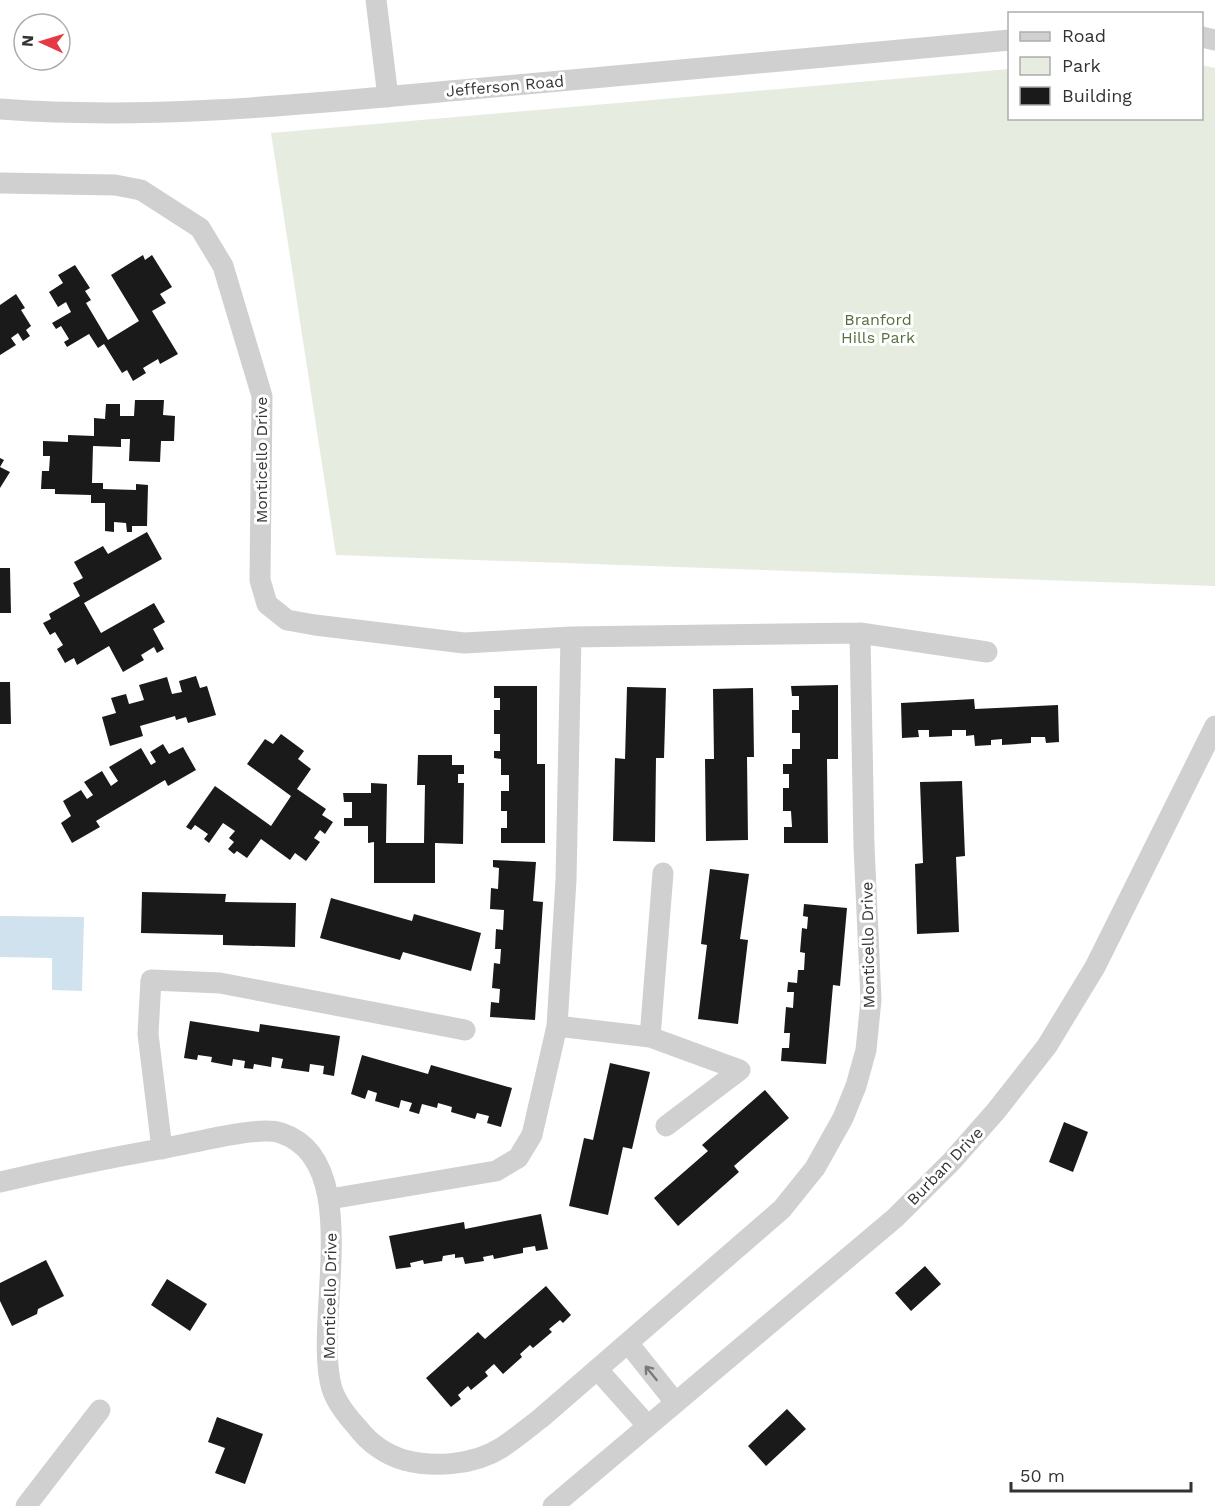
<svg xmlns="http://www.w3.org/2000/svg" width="1215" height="1506" font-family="'Work Sans',sans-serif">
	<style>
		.green { fill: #e6ecdf }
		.water { fill: #cfe2ee }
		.building { fill: #1a1a1a }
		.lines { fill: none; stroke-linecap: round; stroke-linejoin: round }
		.street { stroke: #d0d0d0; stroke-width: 21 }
		.oneway { stroke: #7a7a7a }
		.labels { text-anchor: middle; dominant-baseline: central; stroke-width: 6; stroke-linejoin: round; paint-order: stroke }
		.street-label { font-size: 16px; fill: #333; stroke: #fff }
		.park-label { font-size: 16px; fill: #56703f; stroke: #fff }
	</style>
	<rect width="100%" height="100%" fill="#fff"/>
	<path class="green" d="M1202,65l13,3v518l-879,-31 -65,-422 738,-64 1,49h192z"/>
	<path class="water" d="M0,916l84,1 -2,74 -30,-1v-32l-52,-1z"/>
	<path class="building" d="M143,255l2,5 7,-5 20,32 -12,7 6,9 -14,8 26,43 -18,10 -2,-5 -15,9 3,5 -13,8 -6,-11 -5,3 -18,-29 -6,4 -9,-14 -22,13 -3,-5 5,-3 -8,-13 -5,3 -4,-6 19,-11 -5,-10 -8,5 -9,-15 14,-9 -5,-8 17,-10 15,23 -5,3 6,9 -5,3 22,37 31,-19 -28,-46z
		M16,294l9,14 -4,2 10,16 -5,4 4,6 -7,5 -5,-8 -7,5 5,7 -16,10v-50z
		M135,400h29l-1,15 12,1 -1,25h-13l-1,21 -31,-1 1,-22h-9v8l-28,-1 -1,37h11v6l33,1v-6l12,1 -1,41h-15v6h-5l-1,-9 -12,-1v10l-9,-1v-28h-14v-8l-36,-1v-5h-14l1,-18h7l1,-15h-7v-15l25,1v-7l26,1v-18l11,1 1,-15h14v12h14z
		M0,458l4,2 -4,7 10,5 -10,16z
		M147,532l15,27 -78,44 17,30 53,-30 11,19 -12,7 11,20 -7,4 -3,-6 -13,8 3,5 -21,12 -14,-26 -32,19 -3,-7 -9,5 -8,-14 6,-4 -8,-13 -5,3 -7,-12 8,-4 -2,-5 31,-18 -7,-13 10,-5 -9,-16 29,-16 5,8z
		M0,568h10l1,45h-11z
		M196,676l4,12 7,-2 9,29 -28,8 -2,-6 -10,3 -1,-4 -35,10 3,10 -33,10 -8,-29 14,-4 -5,-15 15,-4 3,10 15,-4 -5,-15 28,-8 5,17 10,-2 -3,-11z
		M0,682h10l1,42h-11z
		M838,685v74h-11l1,84h-44v-16h8l-1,-16h-8v-23h6v-14h-6v-10h9v-15h8v-16h-8v-23h7v-14h-7l-1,-10z
		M494,686h43v78h8v79h-44v-15h6v-17h-6v-20h8v-16h-8v-16l-7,-1v-7h6v-17h-6v-24h6v-12h-6z
		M627,687l39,1 -2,70h-8l-1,84 -42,-1 2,-83 10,1z
		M753,688l1,69h-7l1,83 -42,1 -1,-82h9l-1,-70z
		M974,699l1,10 83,-4 1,37 -13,1 -1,-6h-14v6l-29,2v-6l-11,1v5l-16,1 -1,-11 -8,1v-6h-14v6l-23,1v-7h-11l1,7 -17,1 -1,-35z
		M281,734l23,17 -6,8 13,10 -14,20 29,20 -4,6 11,7 -8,12 -5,-4 -6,8 6,4 -14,19 -11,-8 -5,7 -29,-21 -14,19 -10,-7 -3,3 -6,-5 6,-7 -5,-4 6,-7 -12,-8 -14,20 -5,-4 4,-5 -13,-9 -4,5 -5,-3 29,-41 56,40 20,-30 -44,-32 18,-25 8,5z
		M163,744l6,10 14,-7 13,23 -28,16 -3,-6 -69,41 4,6 -28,16 -11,-20 10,-7 -8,-15 18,-11 6,9 6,-4 -9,-13 18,-11 9,15 7,-5 -9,-14 32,-19 10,17 5,-3 -6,-10z
		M418,755h34v10h12v9h-6v9h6l-1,61 -28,-1v40h-61v-41l-6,1v-17h-24v-8h8v-16h-8l-1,-9h28v-10l16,1 -1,59h38l1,-58h-8z
		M962,781l3,75 -9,1 3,75 -42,2 -2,-70 8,-1 -3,-81z
		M493,860l43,2 -3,39 10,1 -8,118 -45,-3 1,-15 8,1 1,-14 -8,-1 2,-25 6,1 1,-15h-6l1,-20 7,1 1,-20 -14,-1 1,-21 7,1 1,-21 -6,-1z
		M710,869l39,5 -9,65 8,1 -10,84 -40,-5 9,-74 -6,-1z
		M142,892l84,2 -1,8 71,1 -1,44 -72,-2v-10l-82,-2z
		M331,898l81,23 2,-7 67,19 -10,38 -68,-19 -3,8 -80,-22z
		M804,904l43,4 -7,78 -7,-1 -7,79 -45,-3 1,-13h7l1,-15h-6l2,-26 7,1 1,-16h-7l1,-10 9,1 1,-13h6l1,-17 -5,-1 2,-24 5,1 1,-12 -5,-1z
		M190,1021l69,11 1,-8 80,12 -6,40 -11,-2 1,-8 -14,-2 -1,8 -28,-4 2,-9 -11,-2 -1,10 -17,-3 -1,5 -9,-1 1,-7 -12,-2 -1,7 -21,-4 1,-5 -14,-2 -1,5 -13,-2z
		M362,1055l66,19 3,-9 81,23 -11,39 -14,-4 2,-7 -12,-3 -2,6 -24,-7 1,-5 -14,-4 -1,5 -15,-4 -3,10 -10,-3 3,-8 -11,-3 -2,8 -24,-7 2,-8 -9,-3 -3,9 -14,-5z
		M610,1063l40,9 -18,77 -9,-2 -15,68 -39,-9 15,-68 9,2z
		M765,1090l24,28 -55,48 5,6 -61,54 -24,-28 54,-47 -6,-6z
		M1064,1122l24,10 -15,40 -24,-10z
		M541,1214l7,35 -12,2 -1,-5 -12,2v5l-29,6 -1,-4 -10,2 1,4 -19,3 -2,-7 -8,1v-4l-12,2 -1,5 -18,3 -1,-4 -13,3 1,4 -15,2 -7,-33 75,-14 1,7z
		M46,1260l18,36 -26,13 -1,5 -25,12 -12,-25v-18z
		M925,1266l16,18 -30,27 -16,-18z
		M167,1279l40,25 -17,27 -39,-26z
		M546,1286l25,29 -8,8 -3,-3 -11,9 3,3 -19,16 -3,-3 -10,9 2,3 -19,17 -9,-10 -9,8 3,4 -17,14 -3,-4 -10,9 3,4 -10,8 -25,-29 52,-46 7,7z
		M787,1409l19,20 -40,37 -18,-20z
		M217,1417l46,17 -18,50 -30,-11 10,-25 -17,-6z"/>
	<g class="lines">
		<path class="street" d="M376,0l12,97
			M1202,37l13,3
			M0,109c158,12 315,-6 472,-20 179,-16 358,-32 538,-49
			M0,183l115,2 26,5 59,38 23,38 39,130 -2,184 7,24 20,16 28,5 149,18 107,-6 289,-4 127,19
			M557,1026l93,11 90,33 -74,56
			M650,1037l13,-164
			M162,1149l-14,-115 3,-54 69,3 245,47
			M0,1182c55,-13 109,-24 165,-34 26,-4 93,-23 116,-15 86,28 31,191 51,256 5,15 15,27 25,38 13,17 27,27 47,33 30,8 70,5 97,-12 14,-9 27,-20 40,-30l241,-209 33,-41 28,-50 13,-32 10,-36 5,-50 -7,-154 -4,-213
			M330,1199l166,-28 22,-13 14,-23 25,-109 9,-146 5,-243
			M628,1343l47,59
			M597,1369l50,56
			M26,1506l74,-96
			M553,1506l342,-288 57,-57 44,-50 51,-65 48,-79 120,-241"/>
	</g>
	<defs><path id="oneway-shaft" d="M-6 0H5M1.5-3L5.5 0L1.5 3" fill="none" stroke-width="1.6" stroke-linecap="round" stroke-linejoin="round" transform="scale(1.5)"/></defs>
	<use class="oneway" href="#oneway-shaft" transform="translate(651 1373) rotate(-129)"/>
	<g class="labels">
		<g class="street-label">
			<text transform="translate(505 86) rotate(-5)">Jefferson Road</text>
			<text transform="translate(261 460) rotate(-90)">Monticello Drive</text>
			<text transform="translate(868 945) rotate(-91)">Monticello Drive</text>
			<text transform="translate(945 1166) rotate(-46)">Burban Drive</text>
			<text transform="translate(330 1296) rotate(-89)">Monticello Drive</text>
		</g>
		<g class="park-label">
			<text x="878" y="319">Branford<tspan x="878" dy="18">Hills Park</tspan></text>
		</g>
	</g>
	<rect x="1008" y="12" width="195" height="108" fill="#ffffff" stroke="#adadad" stroke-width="1.5"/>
	<rect x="1020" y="32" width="30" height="9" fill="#d0d0d0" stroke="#adadad" stroke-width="1.5"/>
	<text x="1062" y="42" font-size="18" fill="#333333">Road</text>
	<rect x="1020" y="57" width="30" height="18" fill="#e6ecdf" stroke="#adadad" stroke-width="1.5"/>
	<text x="1062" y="72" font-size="18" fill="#333333">Park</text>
	<rect x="1020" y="87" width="30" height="18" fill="#1a1a1a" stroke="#adadad" stroke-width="1.5"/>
	<text x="1062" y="102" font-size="18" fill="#333333">Building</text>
	<g transform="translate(42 42) rotate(274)"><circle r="28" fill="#ffffff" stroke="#adadad" stroke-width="1.5"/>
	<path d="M0-4.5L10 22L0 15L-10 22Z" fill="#e63946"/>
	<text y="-9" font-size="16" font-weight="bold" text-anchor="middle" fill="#333333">N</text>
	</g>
	<path d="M1011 1482v9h180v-9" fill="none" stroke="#333333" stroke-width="3"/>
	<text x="1020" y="1482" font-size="18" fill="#333333" stroke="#ffffff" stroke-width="4.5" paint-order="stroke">50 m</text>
</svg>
